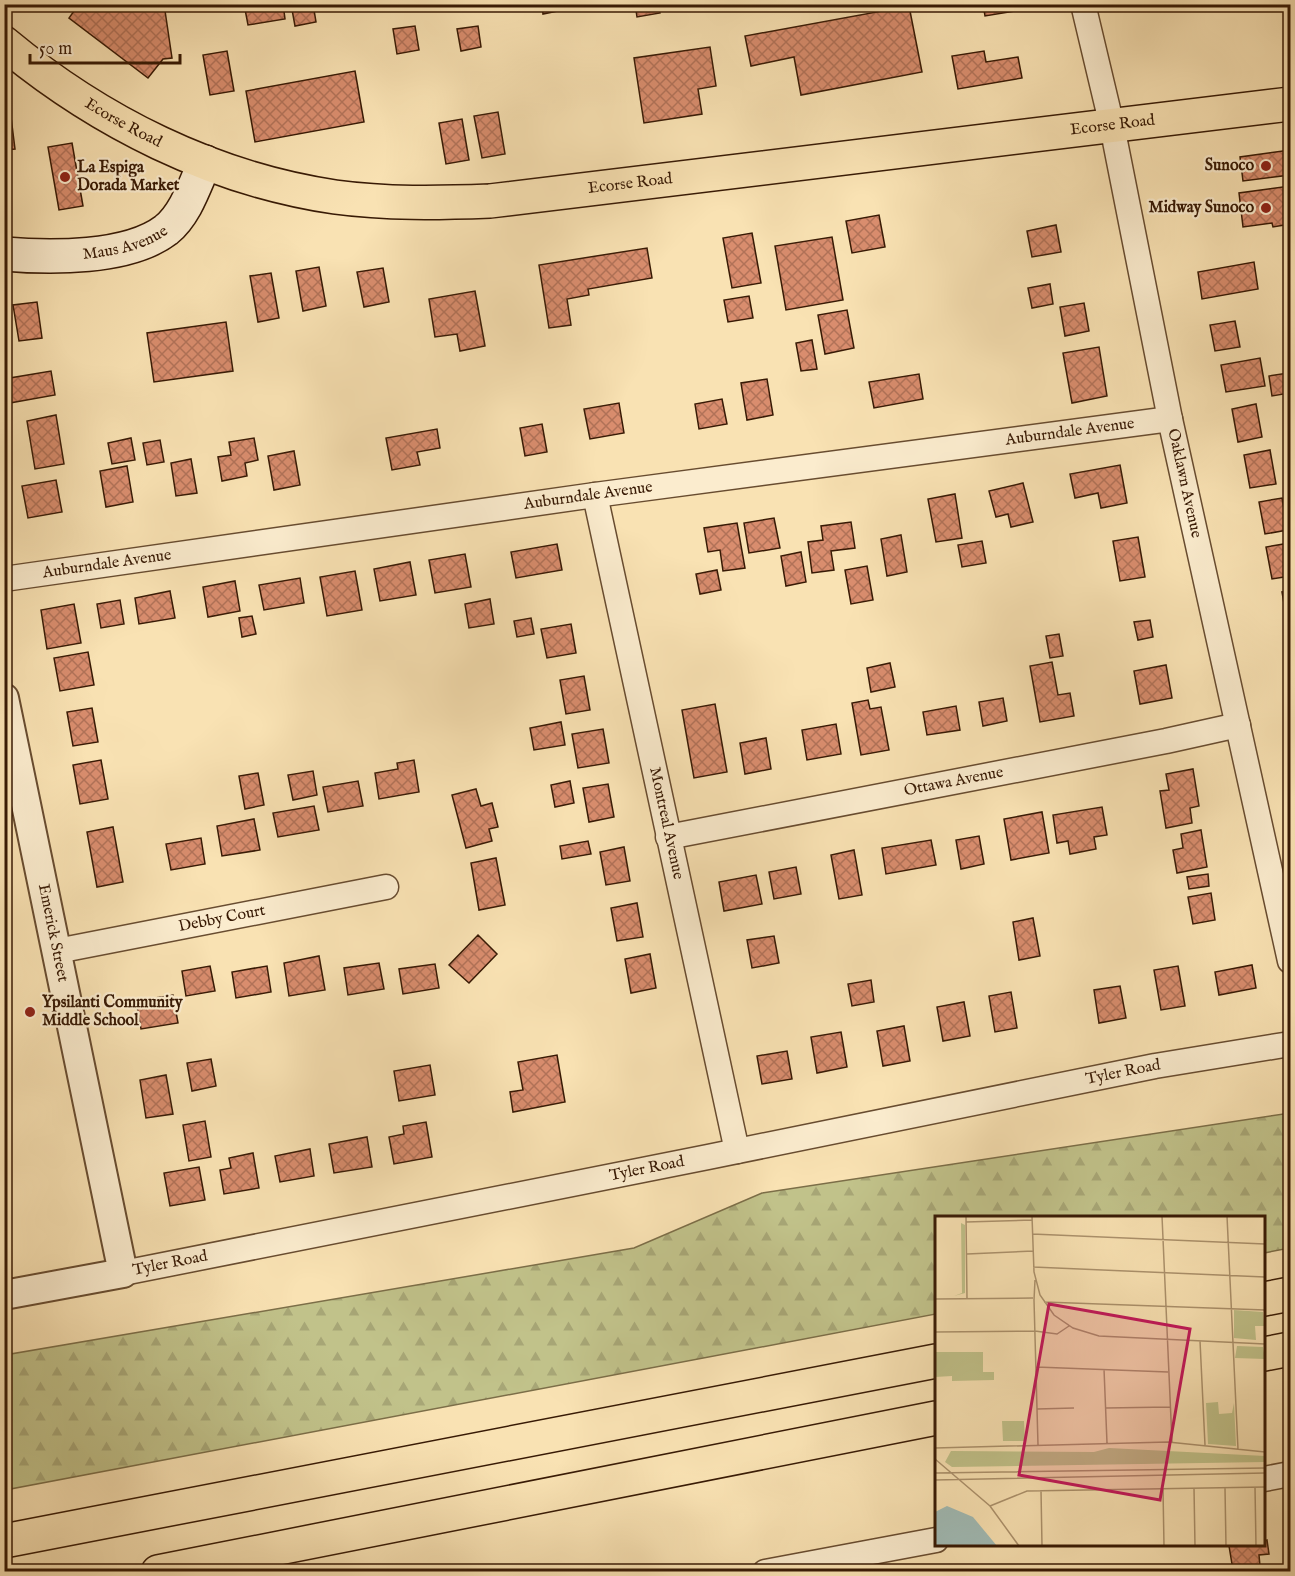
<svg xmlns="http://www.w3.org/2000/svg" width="1295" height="1576" font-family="'IM FELL English',serif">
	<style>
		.forest { fill: url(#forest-firs); stroke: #7c6e48; stroke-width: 1.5 }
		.building { fill: url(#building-cross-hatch); stroke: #381a05; stroke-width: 1.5 }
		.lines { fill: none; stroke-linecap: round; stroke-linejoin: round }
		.minor-casing { stroke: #684c30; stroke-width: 27 }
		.tertiary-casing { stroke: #684c30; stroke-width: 32 }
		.secondary-casing { stroke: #381a05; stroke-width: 36 }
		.primary-casing { stroke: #381a05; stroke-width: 36 }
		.motorway-casing { stroke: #381a05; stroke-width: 36 }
		.minor { stroke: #fbecce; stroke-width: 24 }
		.tertiary { stroke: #fbecce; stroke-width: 28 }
		.secondary { stroke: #fbecce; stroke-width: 33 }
		.primary { stroke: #f9e2b3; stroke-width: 33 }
		.motorway { stroke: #f9e2b3; stroke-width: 33 }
		.poi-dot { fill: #8f2418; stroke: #fbecce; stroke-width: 2 }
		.labels { text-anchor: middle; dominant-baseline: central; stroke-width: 4.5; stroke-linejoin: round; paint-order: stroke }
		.street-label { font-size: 16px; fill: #381a05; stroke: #fbecce }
		.poi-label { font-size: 16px; font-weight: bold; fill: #381a05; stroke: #fbecce; text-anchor: end }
		.inset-road { fill: none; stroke: #ac926d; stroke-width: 1.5 }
		.view { fill: #c2185b; fill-opacity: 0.15; stroke: #c2185b; stroke-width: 3 }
		.inset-edge { fill: none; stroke: #381a05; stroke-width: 3 }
	</style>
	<defs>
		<pattern id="forest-firs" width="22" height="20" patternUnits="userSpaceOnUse" patternTransform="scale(1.5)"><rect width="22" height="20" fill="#c1c28a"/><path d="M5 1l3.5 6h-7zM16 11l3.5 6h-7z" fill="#a7a676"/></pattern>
		<pattern id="building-cross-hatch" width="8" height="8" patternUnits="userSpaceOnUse" patternTransform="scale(1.5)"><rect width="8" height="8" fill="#d98d6e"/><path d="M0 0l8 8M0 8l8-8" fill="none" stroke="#b17258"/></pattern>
	</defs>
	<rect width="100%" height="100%" fill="#f9e2b3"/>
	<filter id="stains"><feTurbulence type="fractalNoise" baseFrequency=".00333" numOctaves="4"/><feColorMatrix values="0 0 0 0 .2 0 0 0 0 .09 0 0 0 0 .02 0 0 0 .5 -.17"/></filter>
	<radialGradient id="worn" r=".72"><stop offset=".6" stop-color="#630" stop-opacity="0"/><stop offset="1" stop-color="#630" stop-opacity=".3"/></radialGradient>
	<path class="forest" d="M1290,1113v135l-26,5v-35h-328v96l-931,176v-135l629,-107 128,-55z"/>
	<path class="building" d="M79,4h85l8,54 -9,1 -15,19 -79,-60z
		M244,4h39l2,15 -37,6z
		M291,4h22l3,18 -21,4z
		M486,4h19l-18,4z
		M542,4h20l1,6 -20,4z
		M635,4h23l2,9 -23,4z
		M983,4h55l1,3 -54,9z
		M909,6l13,66 -121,23 -7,-38 -43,9 -6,-30z
		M415,26l4,24 -22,4 -4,-25z
		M478,26l3,21 -20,4 -4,-22z
		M710,47l6,39 -18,3 4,25 -58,9 -10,-65z
		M227,51l7,40 -24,4 -7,-40z
		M984,51l2,11 32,-5 4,21 -64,11 -6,-33z
		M355,71l9,51 -109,20 -9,-51z
		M10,109l5,40 -11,1v-40z
		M498,112l7,42 -23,4 -8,-42z
		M462,119l7,41 -23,4 -7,-41z
		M72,143l11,63 -24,4 -11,-63z
		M1290,150v25l-47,6 -3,-24z
		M1290,186v38l-17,3 -1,-4 -29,4 -4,-34z
		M879,215l6,32 -33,6 -6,-32z
		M1056,225l5,27 -29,5 -5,-26z
		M752,233l9,50 -29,5 -9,-50z
		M832,237l11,63 -57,10 -11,-64z
		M647,248l5,30 -64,11 1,6 -22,4 4,26 -22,3 -10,-63z
		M1254,262l4,27 -56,10 -4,-27z
		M319,267l7,39 -23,5 -7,-40z
		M383,268l6,34 -25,5 -7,-35z
		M271,273l8,45 -21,4 -8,-46z
		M1050,284l3,20 -21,4 -4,-20z
		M475,291l10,55 -25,5 -3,-17 -22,3 -6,-38z
		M749,296l4,22 -25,4 -4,-22z
		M37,302l5,36 -23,3 -6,-36z
		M1084,303l5,28 -24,5 -5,-29z
		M847,310l7,38 -29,6 -7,-39z
		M1235,321l5,26 -25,4 -5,-26z
		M226,322l7,49 -79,11 -7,-49z
		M812,340l5,29 -16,2 -5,-28z
		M1099,347l8,49 -35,7 -9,-50z
		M1260,358l5,28 -39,6 -5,-27z
		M51,371l4,24 -51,9v-25z
		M1288,373l2,20 -18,3 -3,-20z
		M919,374l4,25 -49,9 -5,-26z
		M767,379l6,36 -26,5 -6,-37z
		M722,399l5,25 -28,5 -4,-25z
		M619,403l5,30 -34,6 -6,-30z
		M1256,404l6,33 -24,5 -6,-33z
		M56,415l8,49 -29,5 -8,-48z
		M542,424l5,28 -22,4 -5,-28z
		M437,429l3,19 -23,4 3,13 -28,5 -6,-32z
		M131,438l4,22 -23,4 -4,-21z
		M254,438l4,22 -13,3 2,13 -25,5 -4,-24 13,-2 -2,-13z
		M160,440l4,22 -17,3 -4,-22z
		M1270,450l6,34 -26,4 -6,-33z
		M294,451l6,34 -26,5 -6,-34z
		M191,459l6,34 -21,3 -5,-33z
		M1120,465l7,38 -26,5 -3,-15 -23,5 -5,-24z
		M127,466l6,36 -27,5 -6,-36z
		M56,480l6,32 -34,6 -6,-32z
		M1023,483l10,39 -22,5 -3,-13 -12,3 -7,-26z
		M955,494l7,44 -26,4 -8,-43z
		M1282,498l6,32 -23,4 -6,-32z
		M774,518l6,30 -31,5 -5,-30z
		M851,522l4,26 -24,3 3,19 -22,3 -4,-31 15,-2 -2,-14z
		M737,523l8,45 -22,3 -3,-21 -12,2 -4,-24z
		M901,535l6,37 -20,4 -6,-37z
		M1138,537l7,40 -25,4 -7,-40z
		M982,541l4,22 -24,4 -4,-22z
		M1290,543v33l-18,3 -6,-32z
		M557,544l5,26 -46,8 -5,-26z
		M801,552l5,30 -20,4 -5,-30z
		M465,554l6,33 -36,6 -6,-33z
		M410,562l6,33 -36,6 -6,-32z
		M867,566l6,34 -22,4 -6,-34z
		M717,570l4,20 -21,4 -4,-20z
		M355,571l7,39 -35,6 -7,-39z
		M300,578l4,25 -40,7 -5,-25z
		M235,581l5,30 -32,6 -5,-30z
		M170,591l5,27 -36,6 -4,-26z
		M1290,591v35l-2,1 -6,-35z
		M490,599l4,25 -25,4 -4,-24z
		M120,600l4,24 -23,4 -4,-24z
		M74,604l7,39 -34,6 -6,-39z
		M252,616l4,18 -14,3 -3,-19z
		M531,618l3,16 -17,3 -3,-16z
		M1150,620l3,17 -15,3 -4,-18z
		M571,624l5,29 -29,5 -6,-29z
		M1059,634l4,22 -13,2 -4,-22z
		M88,652l6,33 -34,6 -6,-33z
		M1052,662l6,33 12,-2 4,23 -34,6 -10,-56z
		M890,663l5,24 -24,5 -4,-24z
		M1166,665l6,33 -32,6 -6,-33z
		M584,676l6,34 -24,4 -6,-34z
		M1003,698l4,23 -24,5 -4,-24z
		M868,700l2,9 11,-2 8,43 -28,5 -9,-52z
		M715,704l12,68 -33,6 -12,-68z
		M956,706l4,24 -33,5 -4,-23z
		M92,708l6,34 -25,4 -6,-34z
		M561,722l4,23 -31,5 -4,-22z
		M836,724l5,30 -34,6 -5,-30z
		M603,729l6,34 -31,5 -6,-34z
		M766,738l5,31 -26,5 -5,-31z
		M101,760l7,39 -28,5 -7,-39z
		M414,760l5,32 -40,7 -4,-26 23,-4 -1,-6z
		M1193,769l6,37 -9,2 2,15 -26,5 -6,-37 9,-1 -3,-16z
		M313,771l4,24 -24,5 -5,-25z
		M258,773l6,32 -19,4 -6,-33z
		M358,781l5,25 -35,6 -5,-25z
		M570,781l4,22 -19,4 -4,-22z
		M608,784l6,33 -25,5 -6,-34z
		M476,789l5,17 11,-3 6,24 -9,2 3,12 -26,7 -14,-53z
		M314,806l5,24 -41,7 -5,-24z
		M1102,807l5,28 -13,2 2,12 -26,5 -2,-13 -11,2 -4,-28z
		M1042,812l7,41 -38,7 -7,-41z
		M254,819l6,31 -38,6 -5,-30z
		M113,827l10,55 -26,5 -10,-55z
		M1201,830l6,37 -30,6 -4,-23 10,-2 -2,-14z
		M979,836l5,28 -23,5 -5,-29z
		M201,838l4,26 -34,6 -5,-26z
		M931,840l5,25 -50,9 -4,-26z
		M588,841l3,13 -29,5 -2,-13z
		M624,847l6,34 -24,4 -6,-33z
		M854,850l8,45 -23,4 -8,-44z
		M496,858l9,47 -26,5 -8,-47z
		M796,867l5,27 -27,5 -5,-27z
		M1208,874l1,12 -20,3 -2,-12z
		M756,875l6,29 -38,7 -5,-29z
		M1211,893l4,27 -22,4 -5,-27z
		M637,903l6,34 -26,4 -6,-33z
		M1033,918l7,38 -21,4 -6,-38z
		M478,935l19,19 -28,29 -20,-18z
		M774,936l5,27 -27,5 -5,-28z
		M650,954l6,34 -25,5 -6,-34z
		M319,956l6,34 -36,6 -5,-33z
		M379,963l5,26 -36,6 -4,-27z
		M435,964l4,24 -36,6 -4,-25z
		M1252,965l4,23 -37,7 -4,-23z
		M210,966l5,25 -29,5 -4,-25z
		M267,966l4,26 -35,6 -4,-26z
		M1178,966l7,40 -24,4 -7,-40z
		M871,980l3,22 -22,4 -4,-22z
		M1120,986l6,32 -27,5 -5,-33z
		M1011,992l6,36 -22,4 -6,-36z
		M173,995l5,28 -37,6 -5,-28z
		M964,1002l6,34 -27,5 -6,-34z
		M904,1026l6,35 -27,5 -6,-35z
		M841,1032l6,35 -30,6 -6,-36z
		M787,1051l5,28 -30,5 -5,-28z
		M557,1055l8,47 -52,10 -3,-20 13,-2 -5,-28z
		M211,1059l5,27 -24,5 -5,-28z
		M430,1065l5,30 -36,6 -5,-30z
		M166,1075l7,39 -27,4 -6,-38z
		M205,1121l6,36 -22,4 -6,-36z
		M426,1122l6,35 -38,7 -5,-27 15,-3 -1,-8z
		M367,1137l5,30 -38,6 -5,-29z
		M310,1149l4,27 -34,6 -5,-26z
		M253,1153l6,35 -35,6 -4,-24 11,-2 -2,-10z
		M199,1167l6,33 -35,6 -6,-33z
		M1267,1540l2,14 -10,1 1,11 -27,4 -4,-24 35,-2v-3z
		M1274,1565l1,7h-31l-1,-1z"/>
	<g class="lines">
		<g class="minor-casing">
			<g id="minor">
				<path id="s1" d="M1083,4l29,122 58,293 120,542"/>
				<path id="s2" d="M595,495l142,656"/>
				<path id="s3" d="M4,579l591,-84 575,-76"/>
				<path id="s4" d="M668,837l498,-96 72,-16"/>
				<path id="s5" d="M57,951l329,-64"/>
				<path id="s6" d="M123,1273l585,-116 447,-91 135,-22"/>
				<path d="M1264,1479l26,-5"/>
				<path d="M765,1572l171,-32"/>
			</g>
		</g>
		<g class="tertiary-casing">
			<g id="tertiary">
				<path id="s7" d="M4,698l119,575 -119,22"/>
			</g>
		</g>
		<g class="secondary-casing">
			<g id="secondary">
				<path id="s8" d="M4,254c46,4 124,5 162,-24 20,-16 29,-46 39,-68"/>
			</g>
		</g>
		<g class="primary-casing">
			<g id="primary">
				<path id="s9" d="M4,43c95,79 209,136 331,154 52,7 103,6 155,4l800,-97"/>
			</g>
		</g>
		<g class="motorway-casing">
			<path id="motorway" d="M1264,1299l26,-5
				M1264,1354l26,-5
				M4,1541l932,-180
				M158,1572l778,-154"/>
		</g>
		<use href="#minor" class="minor"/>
		<use href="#tertiary" class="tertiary"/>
		<use href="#secondary" class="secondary"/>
		<use href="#primary" class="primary"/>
		<use href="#motorway" class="motorway"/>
	</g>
	<g class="poi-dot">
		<circle cx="1266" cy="166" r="6"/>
		<circle cx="65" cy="177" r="6"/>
		<circle cx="1266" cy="208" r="6"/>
		<circle cx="30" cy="1012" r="6"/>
	</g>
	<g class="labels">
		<g class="street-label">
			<text stroke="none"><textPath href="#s9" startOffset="144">Ecorse Road</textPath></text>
			<text stroke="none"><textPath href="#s9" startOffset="1152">Ecorse Road</textPath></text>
			<text stroke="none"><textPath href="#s9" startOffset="666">Ecorse Road</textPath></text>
			<text stroke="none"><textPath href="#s8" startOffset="123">Maus Avenue</textPath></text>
			<text stroke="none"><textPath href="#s3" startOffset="1076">Auburndale Avenue</textPath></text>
			<text stroke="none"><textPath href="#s1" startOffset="490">Oaklawn Avenue</textPath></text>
			<text stroke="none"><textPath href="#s3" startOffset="590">Auburndale Avenue</textPath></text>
			<text stroke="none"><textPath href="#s3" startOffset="104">Auburndale Avenue</textPath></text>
			<text stroke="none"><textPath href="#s4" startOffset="291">Ottawa Avenue</textPath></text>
			<text stroke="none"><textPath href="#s2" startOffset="336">Montreal Avenue</textPath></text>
			<text stroke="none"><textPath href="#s5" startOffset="168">Debby Court</textPath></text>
			<text stroke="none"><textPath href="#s7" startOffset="240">Emerick Street</textPath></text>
			<text stroke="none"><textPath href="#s6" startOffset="1020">Tyler Road</textPath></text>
			<text stroke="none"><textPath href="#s6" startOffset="534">Tyler Road</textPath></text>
			<text stroke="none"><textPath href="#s6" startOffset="48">Tyler Road</textPath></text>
		</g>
		<g class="poi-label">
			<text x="1254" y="166">Sunoco</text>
			<text x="77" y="168" text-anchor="start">La Espiga<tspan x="77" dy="18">Dorada Market</tspan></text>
			<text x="1254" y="208">Midway Sunoco</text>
			<text x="42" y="1003" text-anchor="start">Ypsilanti Community<tspan x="42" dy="18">Middle School</tspan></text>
		</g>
	</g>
	<g transform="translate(935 1216)">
		<rect width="330" height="330" fill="#f9e2b3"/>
		<path d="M26,7l4,2v68l-11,3 8,-3zM299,94l29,2 1,14h-9l1,14 -22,-2zM302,130l26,1 2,12 -30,-1zM0,136h48v20h11v8l-42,1v-5l-17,1zM283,186l1,12 13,-1 2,-10 2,43 -28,-2 -2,-41zM67,205h22l1,20h-22z" fill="#c1c28a"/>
		<path d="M174,232l156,8v6l-313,5 -7,-5 6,-11 143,1z" fill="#c1c28a"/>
		<path d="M12,290l26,11 24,29h-62v-34z" fill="#a1bcb7"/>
		<path class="inset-road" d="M31,0l1,83M97,0l2,56 6,23 14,20 19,13 26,8 166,8M227,0l10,226M292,0l11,233M31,6l66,-2M97,18l233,10M32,38l66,-3M98,51l232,10M0,83l98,-1M99,84l4,145M99,84l1,-20M109,86l221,8M0,116l100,-1 22,3 12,-8M265,125l5,104M101,151l132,5M169,153l3,74M171,192l64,-1M102,193l37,-1M0,232l233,-6 97,10M0,243l55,47 29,40M0,257l330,-5M0,264l330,-7M320,271l1,59M259,272l1,58M290,272l1,58M228,273l1,57M106,274l1,56M55,290l37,-15 238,-4"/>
		<path class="view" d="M114,88l141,25 -30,171 -141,-25z"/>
		<rect width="330" height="330" class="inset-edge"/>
	</g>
	<rect width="1295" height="1576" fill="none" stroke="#f9e2b3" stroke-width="24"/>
	<rect x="6" y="6" width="1283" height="1564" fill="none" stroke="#381a05" stroke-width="3"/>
	<rect x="12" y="12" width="1271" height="1552" fill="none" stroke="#381a05" stroke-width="1.5"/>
	<path d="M30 54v9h150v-9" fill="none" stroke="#381a05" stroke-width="3"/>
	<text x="39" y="54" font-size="18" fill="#381a05" stroke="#fbecce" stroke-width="4.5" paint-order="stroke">50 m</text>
	<rect width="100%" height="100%" filter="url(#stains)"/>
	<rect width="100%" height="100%" fill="url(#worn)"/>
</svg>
